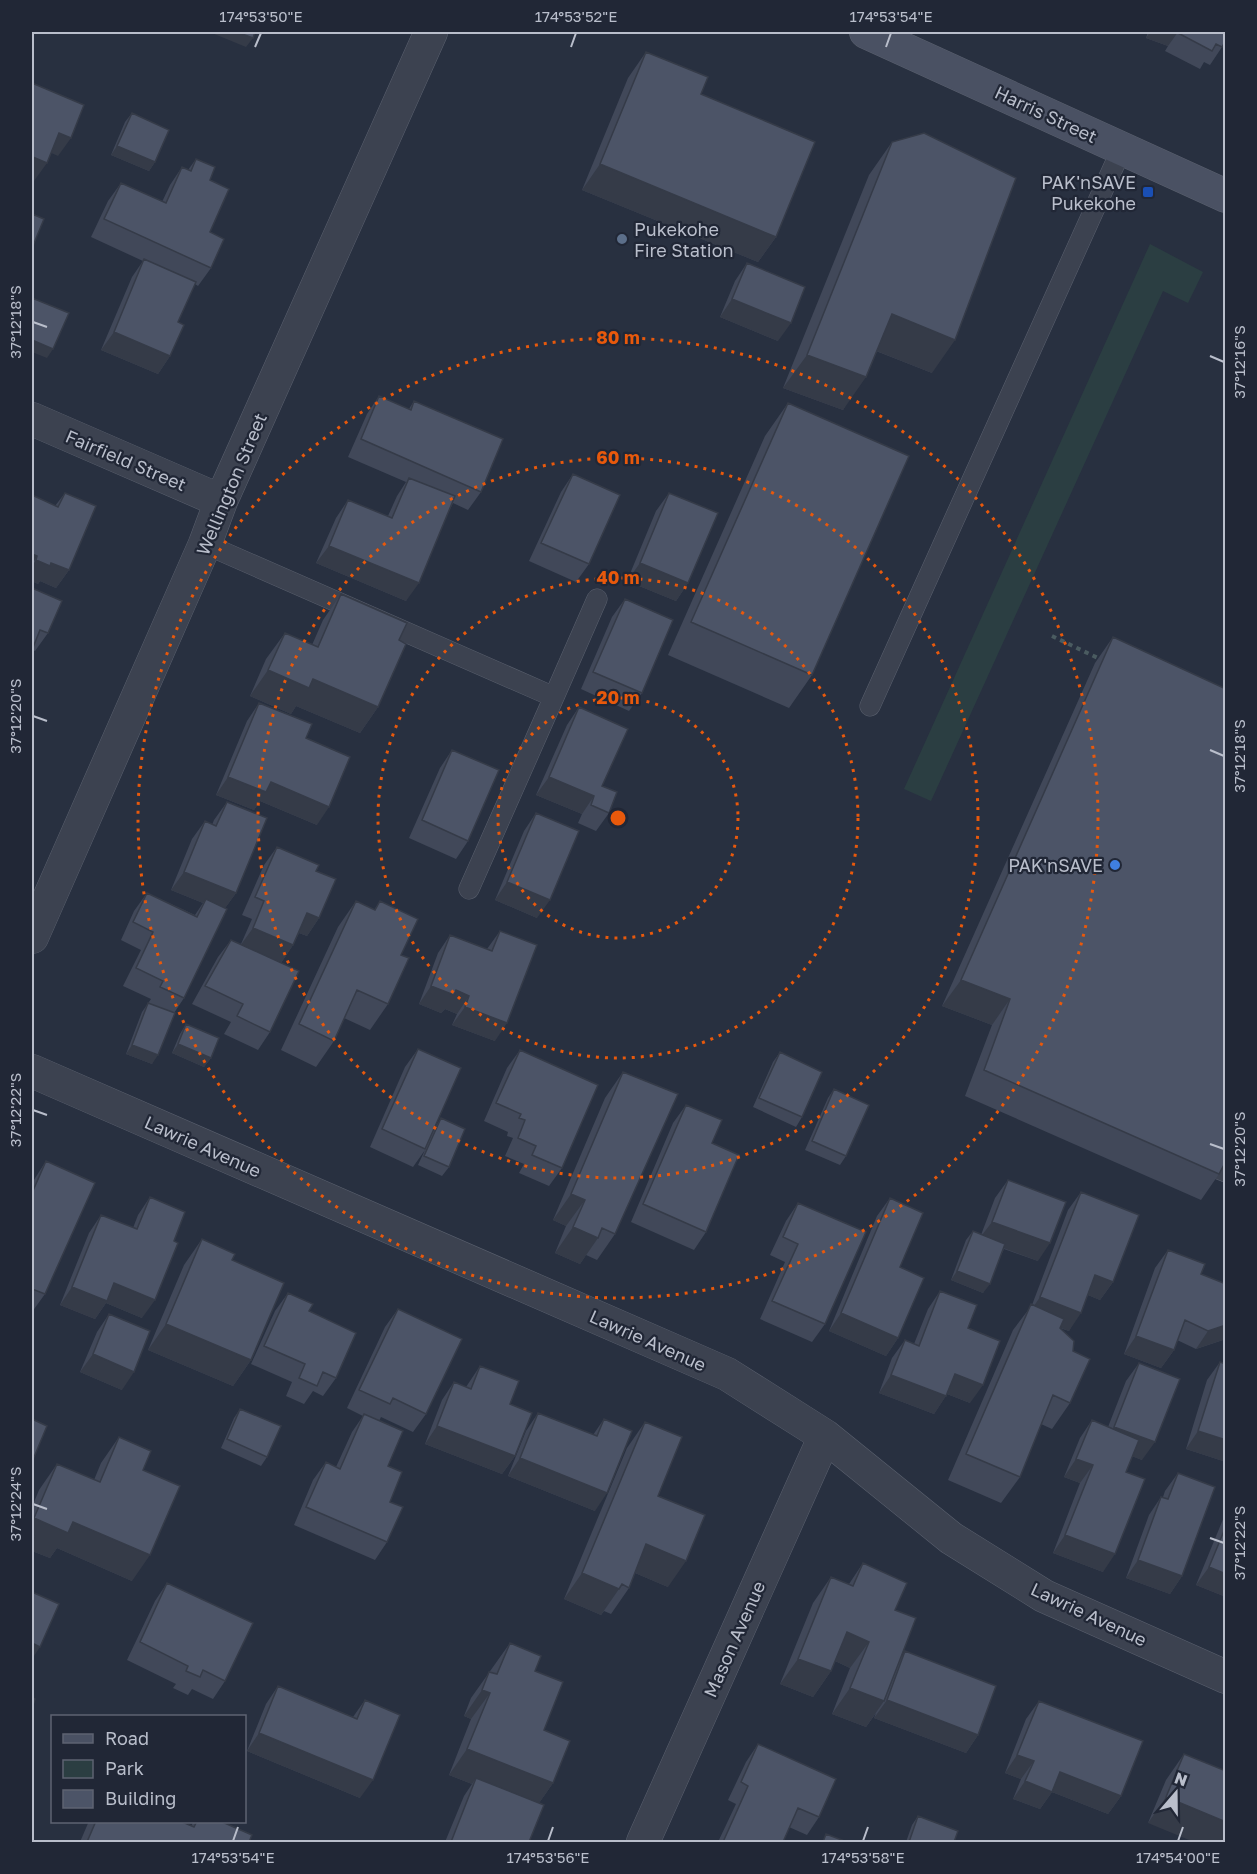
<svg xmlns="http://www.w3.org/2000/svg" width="1257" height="1874" font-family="'Golos Text',sans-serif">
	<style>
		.green { fill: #2b3e42 }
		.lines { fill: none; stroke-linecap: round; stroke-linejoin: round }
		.lane-casing { stroke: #5a606e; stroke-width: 21 }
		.street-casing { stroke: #5a606e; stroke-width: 34 }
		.secondary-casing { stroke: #5a606e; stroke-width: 34 }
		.path { stroke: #4a5b60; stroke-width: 4; stroke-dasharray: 4.5 4.5; stroke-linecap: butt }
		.lane { stroke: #3c4250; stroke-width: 20 }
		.street { stroke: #3c4250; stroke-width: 33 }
		.secondary { stroke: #4a5163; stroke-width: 33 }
		.wall { fill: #414859 }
		.shaded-wall { fill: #353b48 }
		.building { fill: #4c5467; stroke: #353b48; stroke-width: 1.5 }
		.ticks { fill: none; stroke: #b9becb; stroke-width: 2 }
		.ring { fill: none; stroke: #e8590c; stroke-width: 3; stroke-dasharray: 3 6 }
		.transit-dot { fill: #1a4fb4; stroke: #212736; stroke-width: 2 }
		.service-dot { fill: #5c6f8a; stroke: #212736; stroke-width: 2 }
		.shop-dot { fill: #3f7fe0; stroke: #212736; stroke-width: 2 }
		.labels { text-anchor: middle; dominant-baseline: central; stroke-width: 4.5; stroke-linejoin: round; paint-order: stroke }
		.street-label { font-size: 18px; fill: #b9becb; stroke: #212736 }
		.poi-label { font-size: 18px; fill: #b9becb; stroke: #212736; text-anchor: end }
		.centre { fill: #e8590c; stroke: #212736; stroke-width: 3 }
		.ring-label { font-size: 18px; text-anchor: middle; font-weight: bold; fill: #e8590c; stroke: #212736; stroke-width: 4.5; stroke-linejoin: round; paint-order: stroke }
		.neatline { fill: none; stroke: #b9becb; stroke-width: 2 }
		.ticks-label { font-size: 15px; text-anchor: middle; fill: #b9becb }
	</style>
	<rect width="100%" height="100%" fill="#283040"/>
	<path class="green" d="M1150,244l53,28 -15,31 -25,-12 -232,510 -27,-12z"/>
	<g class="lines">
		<g class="lane-casing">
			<path id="lane" d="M205,544l349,153 43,-98
				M870,706l252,-558
				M469,889l85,-192
				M1216,1168l10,4"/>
		</g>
		<g class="street-casing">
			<path id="street" d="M32,419l189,82
				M32,937l173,-393 16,-43 210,-469
				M32,1071l695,303 98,62 126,102 93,58 182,81
				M643,1842l182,-406"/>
		</g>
		<g class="secondary-casing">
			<path id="secondary" d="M866,32l360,164"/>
		</g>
		<path class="path" d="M1052,636l50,24"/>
		<use href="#lane" class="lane"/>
		<use href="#street" class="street"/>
		<use href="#secondary" class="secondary"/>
	</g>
	<path class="wall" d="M1148,32h78l-4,15 -12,18 -6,-3 -4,7 -35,-18 3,-5 -22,-8z
		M646,52l55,42 75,143 -18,25 -176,-72 46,-112z
		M132,113l23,49 -6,9 -38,-16 14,-33z
		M892,142l40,231 -56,-22 -33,59 -60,-22 86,-213z
		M196,159l14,21 1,88 -13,18 -3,-2 -17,38 -8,34 -12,18 -57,-24 31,-73 11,-16 -52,-24 17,-36 13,-18 41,19 8,-17 12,-18 6,3z
		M747,263l31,78 -58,-24 15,-36z
		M379,396l30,13 5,-8 67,91 -13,18 -15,-7 -47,98 -90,-38 20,-45 12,-18 40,16 9,-20 9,-14 -58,-25 19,-43z
		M788,403l24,272 -23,33 -121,-53 97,-219z
		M573,474l16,90 -13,18 -47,-21 32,-69z
		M65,493l4,77 -13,18 -16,-7 -2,3 -6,-3v-86l23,11z
		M669,493l19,90 -12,18 -49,-20 29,-70z
		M32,588l16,45 -13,18 -3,-1z
		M341,594l58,46 -21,67 -18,26 -64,-27 -5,8 -41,-18 16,-37 19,-26 27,12 11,-25z
		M625,599l17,94 -13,18 -48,-22 31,-72z
		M1113,637l106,537 -18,26 -236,-104 27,-71 -50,-19 153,-343z
		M259,703l47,35 11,87 -57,-24 -6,9 -38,-15 31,-74z
		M579,707l30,106 -13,18 -18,-8 4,-9 -46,-19 31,-70z
		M452,750l16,91 -12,18 -47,-21 31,-70z
		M227,802l9,91 -11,15 -41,90 -10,15 -22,51 -26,-10 16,-42 9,-13 -28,-13 18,-36 -20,-10 13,-29 13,-18 48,22 8,-12 -32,-13 21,-51 13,-18 7,4 2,-5z
		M536,813l1,105 -42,-18 29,-69z
		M277,847l39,24 3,47 -12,18 -8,-3 -6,12 -12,18 -11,69 -12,18 -34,-16 7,-12 -39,-18 26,-47 13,-17 10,4 11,-25 -10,-4 22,-50z
		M356,901l18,9 6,-9 21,54 -13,49 -18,26 -26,-12 -10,23 -18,26 -35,-17 57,-123z
		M500,931l-5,110 -43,-16 5,-11 -12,-5 -4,4 -22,-9 19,-51 12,-18 37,14z
		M186,1024l25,34 -7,9 -32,-14 8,-19z
		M418,1049l18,77 5,-8 8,49 -7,9 -24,-11 7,-15 -12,17 -43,-20 35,-80z
		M520,1050l42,118 -13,18 -30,-13 5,-9 -19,-8 8,-18 -6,-2 1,-4 -24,-11 23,-53z
		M780,1052l22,65 -6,10 -43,-20 20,-45z
		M623,1072l-8,162 -18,26 -11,-5 -6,9 -25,-11 11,-27 -13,-6 52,-122z
		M834,1089l12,67 -6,9 -35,-15 23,-52z
		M686,1105l26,38 -6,89 -12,18 -63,-28 42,-99z
		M46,1161l-1,133 -13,18v-129z
		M1008,1180l30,81 -34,-12 -21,44 -32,-13 15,-40 7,-9 8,4 14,-37z
		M1081,1192l32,90 -13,18 -12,-5 -19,36 -9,-3 10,75 -18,26 -11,-5 -21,53 -19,26 -53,-23 65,-150 19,-25 36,-95z
		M150,1197l-8,121 -36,-15 -11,16 -35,-14 29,-72 12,-18 32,13 5,-13z
		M890,1198l10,69 -2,71 -12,18 -57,-25 48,-115z
		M798,1203l27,121 -13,18 -52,-23 25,-57 -15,-7 16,-34z
		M202,1239l30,21 19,100 -18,26 -85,-36 36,-85z
		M1168,1250l33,24 25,10v55l-30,10 -19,-9 -3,10 -13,18 -37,-14 31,-86z
		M940,1291l28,37 2,75 -23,-9 -13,20 -55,-21 13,-35 13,-18 9,4 14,-35z
		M288,1293l21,18 27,67 -13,18 -10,-5 -9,13 -18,-8 6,-14 -41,-18 24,-53z
		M398,1309l28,105 -13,18 -32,-15 -2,4 9,45 2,36 -3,40 -12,18 -81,-35 19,-45 13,-18 10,5 16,-35 11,-16 -16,-8 38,-81z
		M109,1314l13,76 -42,-18 17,-40z
		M1220,1362l6,100 -40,-13 21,-69z
		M1139,1363l3,97 -10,-4 -6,16 -23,100 -50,-19 27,-70 -16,-6 16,-39 12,-18 16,7 18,-46z
		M480,1366l30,38 5,52 -13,18 -77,-30 17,-44 12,-18 12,5z
		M240,1409l27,48 -6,9 -40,-18 13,-30z
		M538,1413l55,22 11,-16 -9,92 -87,-35 18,-45z
		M645,1422l13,74 10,91 -33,-14 -6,15 -18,26 -7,-3 -3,4 -37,-16 63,-151z
		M119,1437l24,33 -11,111 -75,-33 -7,10 -18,-7v-44l7,-17 18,-26 37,16 7,-17z
		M1178,1473l4,103 -12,18 -44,-16 23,-63 12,-18h2l2,-6z
		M1226,1512v85l-30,-12z
		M863,1563l32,47 7,46 3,-5 73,84 -12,18 -92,-35 2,-5 -10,14 -34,-13 18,-46 -15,-7 -4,10 -18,26 -33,-13 33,-81 18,-26 18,7z
		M167,1583l58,98 -12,18 -21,-10 -4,6 -15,-7 3,-4 -49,-24 28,-59z
		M510,1643l25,28 9,59 9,53 -14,20 -10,39h-84l19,-46 8,-12 -23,-9 22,-56 -7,-3 7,-18z
		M278,1686l75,31 12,-17 -5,98 -113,-47 19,-47z
		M1039,1701l82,95 -13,18 -56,-22 -12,17 -27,-10 8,-20 -16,-6 21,-54z
		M758,1744l61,73 -12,18 -18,-8 -6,15h-65l18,-38 -8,-4 18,-38z
		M1184,1754l42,17 -78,52 18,-43z
		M918,1816l36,26h-48l6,-17z
		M89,1821h91l11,5 3,-5h26l29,21h-169z"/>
	<path class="shaded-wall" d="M213,32h24l16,6 -7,9 -34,-14z
		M1150,32h28l-10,14 -22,-8z
		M59,133l12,5 -13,18 -11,-5z
		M117,146l38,16 -6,9 -38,-16z
		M33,157l14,6 -13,18 -2,-1v-21z
		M600,164l176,73 -18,25 -176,-72z
		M732,299l59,24 -13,18 -58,-24z
		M892,314l63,26 -23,33 -63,-25z
		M114,332l56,24 -12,18 -57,-24z
		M32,340l21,9 -6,9 -15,-6z
		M807,355l59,22 -23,33 -60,-22z
		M329,546l90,37 -13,18 -90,-38z
		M32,554l5,2 -5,9z
		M36,560l15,3 18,7 -13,18 -16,-7 -2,3 -6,-3v-15z
		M640,563l48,20 -12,18 -49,-20z
		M268,670l45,9 65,28 -18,26 -64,-27 -5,8 -41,-18z
		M228,777l43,5 58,25 -12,18 -57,-24 -6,9 -38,-15z
		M549,777l45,19 -12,18 -46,-19z
		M184,872l52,21 -13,18 -17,-12 -3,4 -32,-13z
		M507,882l43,18 -13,18 -42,-18z
		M307,913l12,5 -12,18 -13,-5z
		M253,928l40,17 -12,18 -41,-17z
		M961,980l49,19 -18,26 -50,-19z
		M431,986l25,4 13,6 -12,18 -12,-5 -4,4 -22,-9z
		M465,1007l42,16 -12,18 -43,-16z
		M178,1044l33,14 -7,9 -32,-14z
		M132,1045l26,10 -6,9 -26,-10z
		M571,1194l14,6 -19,26 -13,-6z
		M992,1222l58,21 -12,18 -59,-22z
		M573,1227l25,11 -18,26 -25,-11z
		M957,1271l33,13 -7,9 -32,-13z
		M1095,1275l18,7 -13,18 -17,-7z
		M114,1283l41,17 -13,18 -36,-15 -11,16 -35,-14 12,-18z
		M1040,1297l41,16 -12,18 -41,-16z
		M841,1313l57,25 -12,18 -57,-25z
		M166,1324l85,36 -18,26 -85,-36z
		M1226,1325v14l-30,10 12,-18z
		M1136,1336l38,14 -13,18 -37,-14z
		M93,1354l41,18 -12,18 -42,-18z
		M955,1374l28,11 -13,18 -28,-11z
		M891,1375l55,21 -12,18 -55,-21z
		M437,1426l78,30 -13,18 -77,-30z
		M1114,1427l41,15 -13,18 -41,-15z
		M1198,1431l28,9v22l-40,-13z
		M520,1458l87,35 -12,18 -87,-35z
		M1076,1459l17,6 -13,18 -16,-6z
		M34,1518l39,4 77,33 -18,26 -75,-33 -7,10 -18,-7v-30z
		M1065,1535l50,19 -12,18 -50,-19z
		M646,1544l40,17 -18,26 -40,-17z
		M1138,1560l44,16 -12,18 -44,-16z
		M1209,1567l17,7v23l-30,-12z
		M582,1573l37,16 -18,26 -37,-16z
		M847,1632l22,10 -19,26 -21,-10z
		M32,1643l8,4 -8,12z
		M798,1659l33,12 -18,26 -33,-13z
		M850,1688l34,13 -18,26 -34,-13z
		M482,1690l8,3 -19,26 -7,-3z
		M887,1700l91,35 -12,18 -92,-35z
		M259,1733l114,47 -13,18 -113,-47z
		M467,1749l86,34 -18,26 -59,-31 -4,6 -23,-9z
		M1017,1755l17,6 -13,18 -16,-6z
		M1060,1772l61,24 -13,18 -56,-22 -12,17 -27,-10 12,-18z
		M1166,1797l60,25v20h-32l-46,-19z"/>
	<path class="building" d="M237,32h18l-2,6z
		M1179,32h47v8l-4,7 -6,-3 -4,7 -34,-18z
		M646,52l62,25 -7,17 114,48 -39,95 -176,-73z
		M32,83l52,22 -13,33 -12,-5 -12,30 -14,-6 -1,4z
		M132,113l37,17 -14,32 -38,-16z
		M924,133l92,45 -61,162 -63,-26 -26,63 -59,-22 85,-213z
		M196,159l19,8 -5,13 19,9 -19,43 14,7 -13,29 -107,-49 17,-36 45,20 16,-36 9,4z
		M32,214l12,5 -12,29z
		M144,259l52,23 -18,40 6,3 -14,31 -56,-24z
		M747,263l58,24 -14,36 -59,-24z
		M32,298l37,15 -16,36 -21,-9z
		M379,396l32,14 3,-9 89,38 -22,53 -120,-53z
		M788,403l121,53 -97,219 -121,-53z
		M573,474l47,21 -31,69 -48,-21z
		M409,478l46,18 -36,87 -90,-37 19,-46 44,18z
		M65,493l31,13 -27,64 -18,-7 -1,3 -14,-6 1,-4 -5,-2v-59l26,12z
		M669,493l49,20 -30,70 -48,-20z
		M32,588l30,13 -14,32 -8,-3 -8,20z
		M341,594l66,29 -8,17 7,4 -28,63 -65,-28 -4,9 -41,-18 17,-37 33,14z
		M625,599l48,21 -31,73 -49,-21z
		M1113,637l113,52v472l-7,13 -235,-104 26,-71 -49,-19z
		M259,703l53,21 -6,14 44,19 -21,50 -58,-25 -5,10 -38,-15z
		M579,707l49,22 -26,57 15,6 -8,21 -18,-8 3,-9 -45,-19z
		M452,750l47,20 -31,71 -46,-21z
		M227,802l40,16 -31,75 -52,-21 21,-51 11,5z
		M536,813l43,18 -29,69 -43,-18z
		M277,847l42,18 -3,6 20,8 -17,39 -12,-5 -14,32 -40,-17 11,-27 -9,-4z
		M147,893l50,24 9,-18 21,10 -43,89 -24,-11 3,-6 -27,-13 17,-36 -20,-10z
		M356,901l19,9 5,-9 38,18 -17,36 8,3 -21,46 -31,-14 -23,51 -35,-17z
		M500,931l37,14 -30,78 -42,-16 4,-11 -13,-6 -2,5 -23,-9 19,-51 42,16z
		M231,940l68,31 -29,61 -33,-16 6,-12 -38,-18z
		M148,1003l27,10 -17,42 -26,-10z
		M186,1024l33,14 -8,20 -33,-14z
		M418,1049l43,19 -36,81 -43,-20z
		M520,1050l78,35 -36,83 -30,-13 4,-9 -18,-8 7,-18 -6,-2 2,-4 -25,-11z
		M780,1052l42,20 -20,45 -43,-19z
		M623,1072l55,22 -63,140 -13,-6 -4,10 -25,-11 12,-27 -14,-6z
		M834,1089l35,16 -23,51 -34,-15z
		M686,1105l36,15 -10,23 27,12 -33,77 -63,-28z
		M441,1118l24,11 -16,38 -25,-11z
		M46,1161l49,22 -50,111 -13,-5v-96z
		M1008,1180l58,22 -16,41 -58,-21z
		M1081,1192l58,23 -26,67 -18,-7 -14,38 -41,-16z
		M150,1197l35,15 -11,29 4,2 -23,57 -41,-17 -7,18 -35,-14 29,-72 36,14z
		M890,1198l33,15 -23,54 24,11 -26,60 -57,-25z
		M798,1203l68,29 -41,92 -53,-23 26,-57 -15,-7z
		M973,1231l32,13 -15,40 -33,-13z
		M202,1239l33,15 -3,6 52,23 -33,77 -85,-36z
		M1168,1250l37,14 -4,10 25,10v41l-18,6 -23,-11 -11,30 -38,-14z
		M940,1291l37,14 -9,23 32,13 -17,44 -28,-11 -9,22 -55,-21 14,-35 14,6z
		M288,1293l25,11 -4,7 47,22 -20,45 -13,-6 -6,14 -18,-8 6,-14 -41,-18z
		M1031,1304l33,15 -4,9 14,13 -1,10 17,8 -20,44 -17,-8 -33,82 -54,-23z
		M398,1309l64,30 -36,75 -33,-16 -3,6 -31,-14z
		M109,1314l41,17 -16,41 -41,-18z
		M1220,1362l6,2v76l-28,-9z
		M1139,1363l41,16 -25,63 -41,-15z
		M480,1366l39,15 -9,23 22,9 -17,43 -78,-30 17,-44 17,7z
		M240,1409l41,17 -14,31 -40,-18z
		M538,1413l59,23 7,-17 28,12 -25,62 -87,-35z
		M364,1414l39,17 -15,35 14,6 -12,30 13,5 -16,35 -81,-35 20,-45 14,7z
		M32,1419l15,7 -15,36z
		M1092,1420l47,20 -13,32 19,7 -30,75 -50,-19 28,-70 -17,-6z
		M645,1422l37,15 -24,59 47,19 -19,46 -40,-17 -17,44 -7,-4 -3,5 -37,-16z
		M119,1437l32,14 -8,19 37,16 -30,69 -77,-33 -5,11 -34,-15 23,-54 43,18z
		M1178,1473l37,14 -33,89 -44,-16 23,-63 7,2z
		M1226,1526v48l-17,-7z
		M32,1535l3,1 -3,7z
		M863,1563l44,20 -12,27 21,8 -32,83 -34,-13 19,-46 -22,-10 -16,39 -33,-12 33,-82 22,9z
		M167,1583l86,40 -28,58 -22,-11 -3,7 -14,-6 2,-5 -48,-24z
		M32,1592l27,12 -19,43 -8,-4z
		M510,1643l31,13 -6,15 28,11 -19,48 26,11 -17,42 -86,-34 23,-56 -8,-3 7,-18 8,2z
		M905,1651l91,35 -18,49 -91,-35z
		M278,1686l79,33 8,-19 35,15 -27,65 -114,-47z
		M32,1697l3,2 -3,9z
		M1039,1701l104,40 -22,55 -61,-24 -8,20 -27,-11 9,-20 -17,-6z
		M758,1744l78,35 -17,38 -21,-9 -15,34h-60l25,-56 -7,-4z
		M1184,1754l42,17v51l-60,-25z
		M476,1778l68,27 -15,37h-78z
		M918,1816l40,15 -4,11h-45z
		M96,1821h84l14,6 3,-6h23l32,14 -3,7h-162z
		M826,1834l21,8h-24z"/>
	<path class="ticks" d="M255,47l6,-14M571,47l5,-14M886,47l5,-14M33,322l14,5M1210,356l14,6M33,716l14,5M1210,750l14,6M33,1110l14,5M1210,1144l14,5M33,1504l14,5M1210,1538l14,5M233,1841l5,-14M548,1841l5,-14M863,1841l5,-14M1178,1841l5,-14"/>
	<g class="ring">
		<circle cx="618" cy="818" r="120"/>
		<circle cx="618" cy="818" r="240"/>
		<circle cx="618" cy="818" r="360"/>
		<circle cx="618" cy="818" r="480"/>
	</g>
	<rect class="transit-dot" x="1142" y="186" width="12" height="12" rx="3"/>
	<circle class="service-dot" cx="622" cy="239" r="6"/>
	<circle class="shop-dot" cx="1115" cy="865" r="6"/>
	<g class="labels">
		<g class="street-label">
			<text transform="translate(1046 114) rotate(25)">Harris Street</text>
			<text transform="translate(126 460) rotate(23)">Fairfield Street</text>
			<text transform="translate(231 484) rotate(-67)">Wellington Street</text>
			<text transform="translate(203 1146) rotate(24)">Lawrie Avenue</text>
			<text transform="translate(648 1340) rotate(24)">Lawrie Avenue</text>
			<text transform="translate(1089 1614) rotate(25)">Lawrie Avenue</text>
			<text transform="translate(734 1639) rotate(-66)">Mason Avenue</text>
		</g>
		<g class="poi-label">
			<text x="1136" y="182">PAK'nSAVE<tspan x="1136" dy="21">Pukekohe</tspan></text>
			<text x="634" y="229" text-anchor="start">Pukekohe<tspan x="634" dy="21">Fire Station</tspan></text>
			<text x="1103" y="865">PAK'nSAVE</text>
		</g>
	</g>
	<circle cx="618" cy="818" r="9" class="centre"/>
	<g class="ring-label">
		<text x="618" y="344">80 m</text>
		<text x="618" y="464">60 m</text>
		<text x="618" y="584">40 m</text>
		<text x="618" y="704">20 m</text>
	</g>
	<rect width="1257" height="1874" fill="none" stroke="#212736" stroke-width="66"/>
	<rect x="51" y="1715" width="195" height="108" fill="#212736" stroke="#5e6372" stroke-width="1.5"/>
	<rect x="63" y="1734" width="30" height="9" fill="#4a5163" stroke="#5e6372" stroke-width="1.5"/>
	<text x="105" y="1745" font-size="18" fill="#b9becb">Road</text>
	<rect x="63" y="1760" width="30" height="18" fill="#2b3e42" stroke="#5e6372" stroke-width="1.5"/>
	<text x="105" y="1775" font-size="18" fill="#b9becb">Park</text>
	<rect x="63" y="1790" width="30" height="18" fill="#4c5467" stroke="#5e6372" stroke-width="1.5"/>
	<text x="105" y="1805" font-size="18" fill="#b9becb">Building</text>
	<g transform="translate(1176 1793) rotate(20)" stroke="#212736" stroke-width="4.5" paint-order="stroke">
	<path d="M0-4.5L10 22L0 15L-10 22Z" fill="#b9becb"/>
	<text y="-9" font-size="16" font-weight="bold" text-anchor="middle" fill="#b9becb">N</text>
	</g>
	<rect x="33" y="33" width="1191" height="1808" class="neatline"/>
	<g class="ticks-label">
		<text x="261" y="22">174°53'50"E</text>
		<text x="576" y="22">174°53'52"E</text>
		<text x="891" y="22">174°53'54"E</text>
		<text transform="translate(16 322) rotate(-90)" y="5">37°12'18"S</text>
		<text transform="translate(1240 362) rotate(-90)" y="5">37°12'16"S</text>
		<text transform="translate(16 716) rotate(-90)" y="5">37°12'20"S</text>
		<text transform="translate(1240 756) rotate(-90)" y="5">37°12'18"S</text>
		<text transform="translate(16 1110) rotate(-90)" y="5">37°12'22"S</text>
		<text transform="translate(1240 1149) rotate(-90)" y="5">37°12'20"S</text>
		<text transform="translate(16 1504) rotate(-90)" y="5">37°12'24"S</text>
		<text transform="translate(1240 1543) rotate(-90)" y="5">37°12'22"S</text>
		<text x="233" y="1863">174°53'54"E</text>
		<text x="548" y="1863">174°53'56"E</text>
		<text x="863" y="1863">174°53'58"E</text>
		<text x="1178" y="1863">174°54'00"E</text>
	</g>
</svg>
